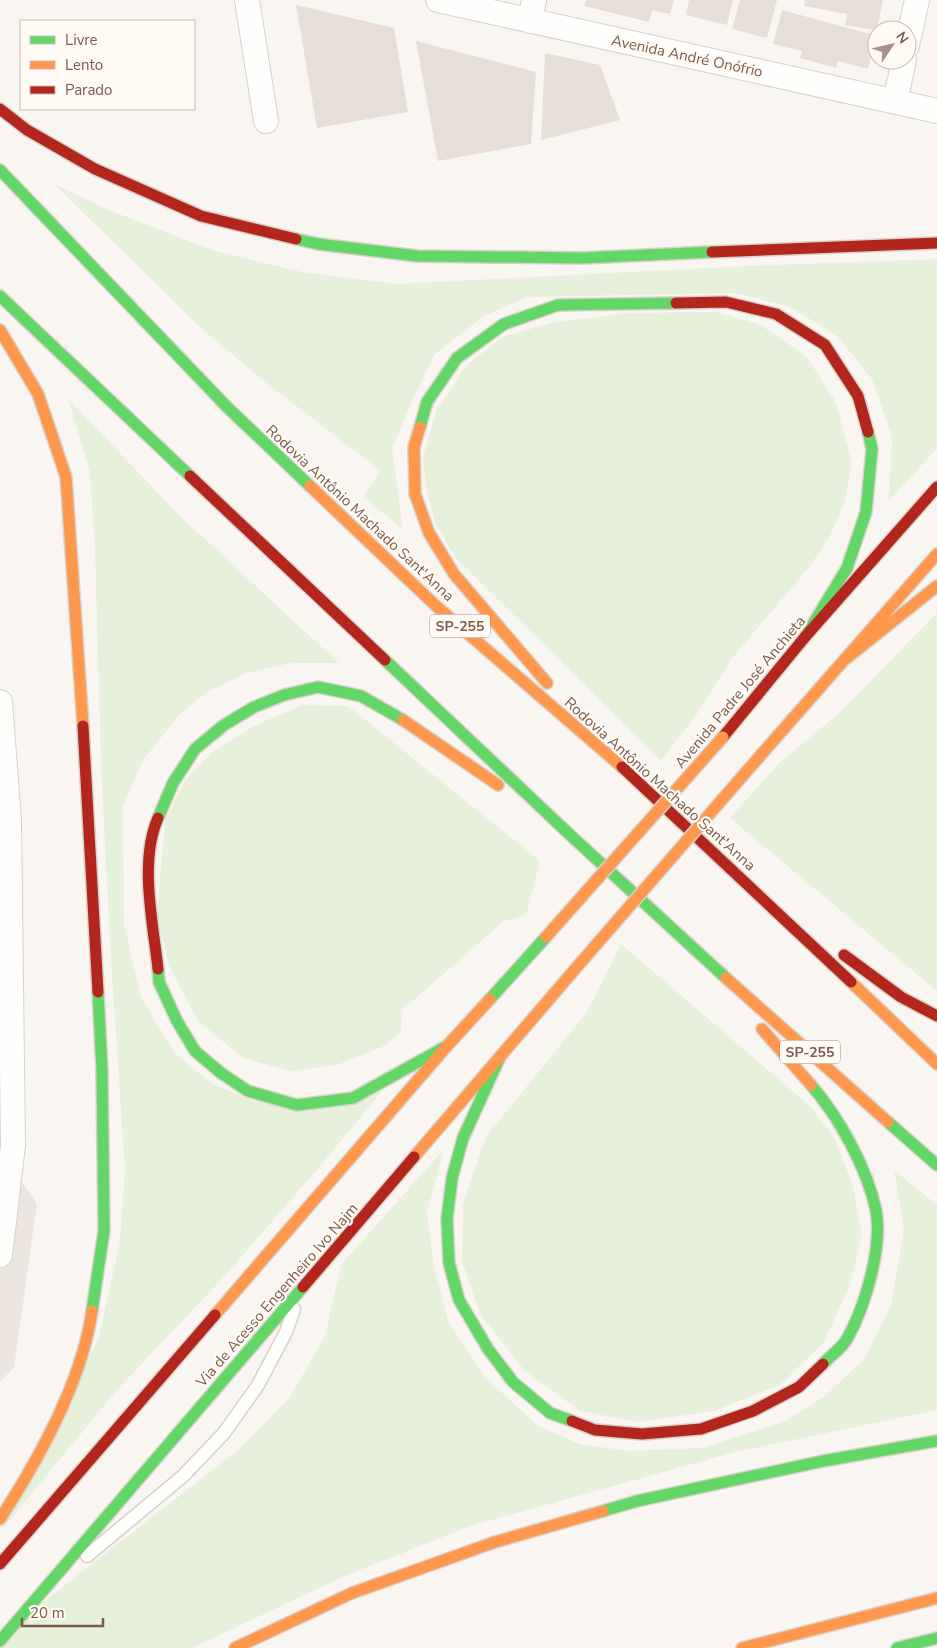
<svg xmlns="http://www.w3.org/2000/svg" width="937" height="1648" font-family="'Nunito Sans',sans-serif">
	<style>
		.industrial { fill: #ede5e0 }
		.green { fill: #e7f0db }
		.building { fill: #e6ded7 }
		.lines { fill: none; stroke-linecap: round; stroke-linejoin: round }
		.lane-casing { stroke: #d7d1cb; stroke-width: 15 }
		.street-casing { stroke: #d7d1cb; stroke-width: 26 }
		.fast-casing { stroke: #d9d2cb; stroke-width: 14 }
		.slow-casing { stroke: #d9d2cb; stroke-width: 14 }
		.jam-casing { stroke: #d9d2cb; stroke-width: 14 }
		.lane { stroke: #fefefd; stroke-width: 12 }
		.street { stroke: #fefefd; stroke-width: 24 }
		.fast { stroke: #63d668; stroke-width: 11 }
		.slow { stroke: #ff974d; stroke-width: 11 }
		.jam { stroke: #b3261e; stroke-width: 11 }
		.slow-bridge-casing { stroke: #d9d2cb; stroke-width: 14; stroke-linecap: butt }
		.slow-bridge { stroke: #ff974d; stroke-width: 11 }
		.labels { text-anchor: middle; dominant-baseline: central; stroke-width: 4.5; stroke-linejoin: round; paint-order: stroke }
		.shield { fill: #fffaf3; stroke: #a28b7f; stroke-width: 1 }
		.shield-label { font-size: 14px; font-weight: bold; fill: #7a5c4d }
		.street-label { font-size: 15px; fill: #7a5c4d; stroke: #fffaf3 }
	</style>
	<rect width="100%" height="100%" fill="#f9f5f0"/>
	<path class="industrial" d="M0,1150l37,54 -23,163 -14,15z"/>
	<path class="green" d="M54,184l52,25 109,42 87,21 94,12 352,-18 189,-7v189l-48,53 3,-64 -20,-58 -34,-42 -47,-30 -57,-14 -207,4 -43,19 -50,39 -21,44 -21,50 11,81 -40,-34 18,-25 -116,-89 -64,-54z
		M715,312l44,12 47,32 29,45 17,61 -7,39 -14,33 -21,32 -78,92 -37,59 -34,43 -206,-203 -20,-35 -8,-32 -4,-33 14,-48 30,-44 35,-28 49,-14 79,-10z
		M68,399l112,117 159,147h-48l-45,10 -37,18 -29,23 -37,46 -20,46 1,118 17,74 34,55 36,30 45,19 126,-11 -61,74 -101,116 -104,110 -116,141 98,-192 22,-98 5,-72 -14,-211 -10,-194 -6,-218 -5,-75z
		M937,613v378l-207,-173 50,-56 57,-47z
		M303,705l45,1 192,155 -14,54 -22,6 -102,89 -1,22 -17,14 -47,19 -47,6 -47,-13 -45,-37 -28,-53 -13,-52 8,-95 19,-39 28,-30 44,-27z
		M621,944l190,163 24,32 18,47 9,49 -13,52 -25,55 -44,43 -66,26 -76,11 -58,-11 -56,-41 -44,-56 -18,-53 1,-57 23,-67 101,-125z
		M444,1149l-17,64 7,54 14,54 36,55 54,50 42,18 48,7 74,-3 81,-26 41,-25 40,-38 27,-54 13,-75 -10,-60 43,35v205l-202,42 -265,74 -123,49 -155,73h-190l35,-41 201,-157 52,-53 35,-61 16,-71z"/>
	<path class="building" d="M586,0h88l-4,14 -18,-4 -3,12 -65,-16z
		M689,0h44l-6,25 -41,-10z
		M740,0h37l-10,38 -35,-9z
		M805,0h78l-6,30 -32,-5 2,-11 -43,-8z
		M296,5l98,23 14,84 -91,16z
		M782,10l95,26 -9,33 -30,-8 -2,7 -36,-10 2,-7 -29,-7z
		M416,41l120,31 -5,72 -93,17z
		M545,53l55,12 20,55 -79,20z"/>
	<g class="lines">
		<g class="lane-casing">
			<path id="lane" d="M87,1556l96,-80 41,-43 34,-48 28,-53 8,-23"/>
		</g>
		<g class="street-casing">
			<path id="street" d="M247,0l19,121
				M438,0l499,111
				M530,21l4,-21
				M907,46l10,-46
				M895,101l9,-41
				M0,702l9,118 4,325 -13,110"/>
		</g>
		<g class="fast-casing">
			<path id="fast" d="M0,170l227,237 83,79
				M296,239l22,5 99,12 165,2 130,-6
				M0,296l190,180
				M420,427l7,-25 30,-44 47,-34 54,-19 118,-2
				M805,637l42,-69 19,-56 6,-63 -4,-17
				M385,660l183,173 158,145
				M158,818l15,-35 22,-34 29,-24 30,-18 30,-12 34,-8 43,9 42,24
				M158,969l1,13 18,39 18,30 26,22 27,18 49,14 56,-7 94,-52
				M490,999l56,-62
				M500,1057l-37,81 -11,40 -5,41 2,44 10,37 29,49 25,33 37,31 22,8
				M811,1085c28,32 56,83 65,125 7,37 -11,97 -29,129 -5,9 -17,17 -24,25
				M888,1122l49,43
				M92,1311l12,-80 -2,-161 -4,-78
				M603,1511l34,-10 186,-40 114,-20
				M0,1641l303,-354
				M897,1648l40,-10"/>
		</g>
		<g class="slow-casing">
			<path id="slow" d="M0,330l38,64 28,83 17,249
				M420,427l-6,20 1,47 14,39 25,41 93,109
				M310,486l125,119 187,162
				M847,658l90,-72
				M403,720l95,65
				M753,764l184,-210
				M726,978l162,144
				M851,982l86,82
				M762,1029l49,56
				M414,1157l162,-189
				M215,1315l232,-269 43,-47
				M0,1519c39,-60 82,-137 92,-208
				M235,1648l117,-55 143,-51 108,-31
				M742,1648l195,-50"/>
		</g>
		<g class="jam-casing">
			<path id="jam" d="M0,109l27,21 68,39 106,47 95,23
				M712,252l225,-9
				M676,303l50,-1 50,12 49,31 33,51 10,36
				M190,476l195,184
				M83,726l15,266
				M723,737l82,-100 132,-150
				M622,767l229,215
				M844,955l57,42 36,19
				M158,969c-5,-46 -19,-108 0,-151
				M303,1287l111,-130
				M572,1421l23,9 47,4 59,-5 52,-18 46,-24 24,-23
				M0,1564l215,-249"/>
		</g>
		<use href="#lane" class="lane"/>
		<use href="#street" class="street"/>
		<use href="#fast" class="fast"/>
		<use href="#slow" class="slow"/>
		<use href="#jam" class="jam"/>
		<g class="slow-bridge-casing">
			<path id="slow-bridge" d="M546,937l177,-200
				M576,968l177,-204"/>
		</g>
		<use href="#slow-bridge" class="slow-bridge"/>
	</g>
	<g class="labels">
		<g class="shield">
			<rect x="430" y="614.5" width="60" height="23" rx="4"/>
			<rect x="780" y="1040.5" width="60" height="23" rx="4"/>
		</g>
		<g class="shield-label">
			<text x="460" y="626">SP-255</text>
			<text x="810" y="1052">SP-255</text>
		</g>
		<g class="street-label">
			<text transform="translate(687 56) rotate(12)">Avenida André Onófrio</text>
			<text transform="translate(360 513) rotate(43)">Rodovia Antônio Machado Sant'Anna</text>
			<text transform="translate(740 692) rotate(-50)">Avenida Padre José Anchieta</text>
			<text transform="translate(660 784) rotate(42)">Rodovia Antônio Machado Sant'Anna</text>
			<text transform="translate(277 1295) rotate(-49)">Via de Acesso Engenheiro Ivo Najm</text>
		</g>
	</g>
	<rect x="20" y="20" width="175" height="90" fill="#fffaf3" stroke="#cabbb1"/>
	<rect x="30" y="36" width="25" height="8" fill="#63d668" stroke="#cabbb1"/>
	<text x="65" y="45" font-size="15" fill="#7a5c4d">Livre</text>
	<rect x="30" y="61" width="25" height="8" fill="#ff974d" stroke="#cabbb1"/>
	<text x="65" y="70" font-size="15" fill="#7a5c4d">Lento</text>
	<rect x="30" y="86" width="25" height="8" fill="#b3261e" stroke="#cabbb1"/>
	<text x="65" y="95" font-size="15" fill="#7a5c4d">Parado</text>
	<g transform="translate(892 45) rotate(55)"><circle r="24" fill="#fffaf3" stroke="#cabbb1"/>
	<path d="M0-4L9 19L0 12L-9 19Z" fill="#a69286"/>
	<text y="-8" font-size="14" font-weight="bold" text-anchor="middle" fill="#7a5c4d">N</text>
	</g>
	<path d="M22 1618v8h81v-8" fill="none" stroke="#7a5c4d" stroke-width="2.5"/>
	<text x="30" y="1618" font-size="15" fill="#7a5c4d" stroke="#fffaf3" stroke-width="4" paint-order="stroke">20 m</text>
</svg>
